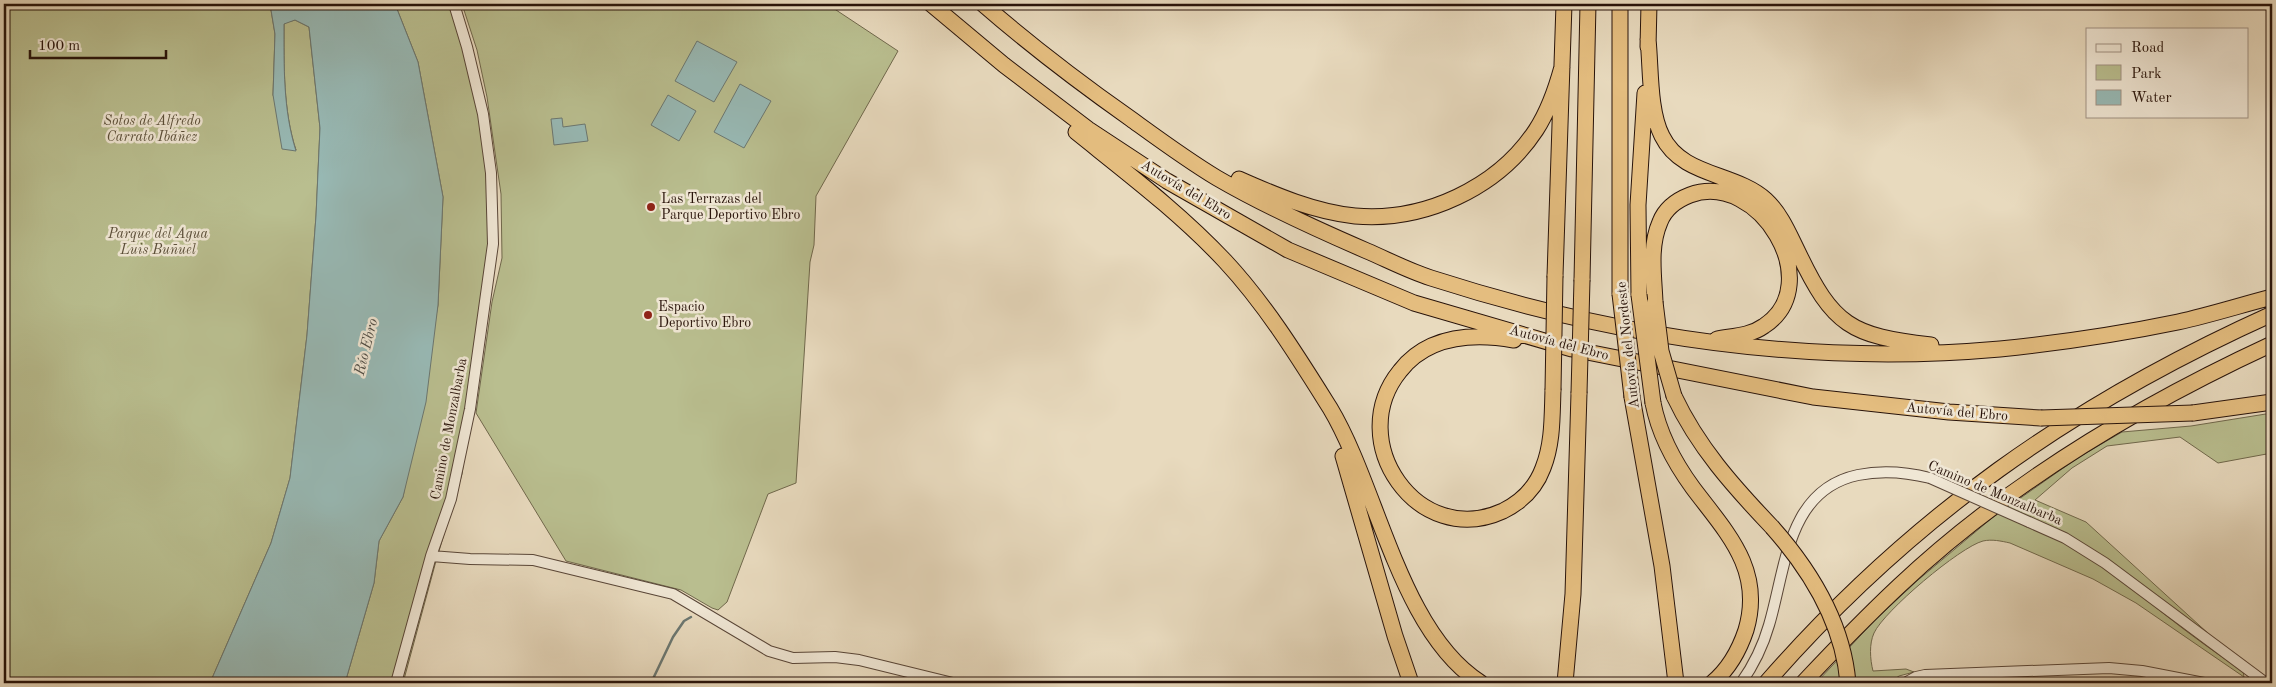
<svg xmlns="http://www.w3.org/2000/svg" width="2276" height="687" font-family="'Old Standard TT',serif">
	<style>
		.green { fill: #b9be8f; stroke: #70684c }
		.water { fill: #98bab6; stroke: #6b7771 }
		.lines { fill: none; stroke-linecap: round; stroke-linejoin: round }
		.stream { stroke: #6b7771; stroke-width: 2.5 }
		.minor-casing { stroke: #584537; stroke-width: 12 }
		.highway-casing { stroke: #28130a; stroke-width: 17 }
		.minor { stroke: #f0e7d5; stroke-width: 10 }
		.highway { stroke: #e4bd7f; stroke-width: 15 }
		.minor-bridge-casing { stroke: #584537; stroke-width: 12; stroke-linecap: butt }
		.highway-bridge-casing { stroke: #28130a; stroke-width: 17; stroke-linecap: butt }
		.minor-bridge { stroke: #f0e7d5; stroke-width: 10 }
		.highway-bridge { stroke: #e4bd7f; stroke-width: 15 }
		.poi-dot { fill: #8f2418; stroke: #f0e7d5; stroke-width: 2 }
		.labels { text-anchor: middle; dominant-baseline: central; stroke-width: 5; stroke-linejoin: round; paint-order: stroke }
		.park-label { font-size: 14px; font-style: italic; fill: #5b4f39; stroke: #f0e7d5 }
		.street-label { font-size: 14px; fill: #28130a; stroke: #f0e7d5 }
		.poi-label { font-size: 14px; fill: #28130a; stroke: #f0e7d5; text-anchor: start }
		.water-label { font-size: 15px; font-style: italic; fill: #4f4d46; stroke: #f0e7d5 }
	</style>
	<rect width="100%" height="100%" fill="#e8dabe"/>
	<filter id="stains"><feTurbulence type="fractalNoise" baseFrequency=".004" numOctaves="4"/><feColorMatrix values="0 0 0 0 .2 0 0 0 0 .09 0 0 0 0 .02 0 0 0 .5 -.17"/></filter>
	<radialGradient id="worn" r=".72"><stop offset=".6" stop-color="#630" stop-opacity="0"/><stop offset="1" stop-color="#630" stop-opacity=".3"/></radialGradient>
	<path class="green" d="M4,4h266l5,30 -2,61 23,55c-13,-40 -12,-84 -12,-127l11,-3 14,7 11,101 -4,88 -9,119 -17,143 -19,65 -61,140h-206z
		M395,4h59l29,110 10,130 -31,230 -26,87 -33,122h-58l29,-100 5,-42 24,-44 35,-192 5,-108 -25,-135z
		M462,4h365l71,47 -82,145 -2,49 -4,17 -14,221 -28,11 -41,108 -9,8 -6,-2 -31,-18 -115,-29 -90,-148 16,-111 10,-44 -1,-64 -14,-97 -10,-47z
		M2272,413v40l-54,10 -38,-26 -73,9 -35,22 -37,32 51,22 136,124 -118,-89 -76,-39 -5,7c54,16 102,58 145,92 24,19 49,37 75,54l1,6 -108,-74 -43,-24 -83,-36c-9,-2 -18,-4 -27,-2 -23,6 -99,70 -109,92 -5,11 -4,26 -1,38l33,-2 8,3 -15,4 -10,7h-73l59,-63 43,-40 74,-62 87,-61 43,-25 69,-6z"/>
	<path class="water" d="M270,4h125l23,58 25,135 -5,108 -12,97 -23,95 -24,44 -5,42 -29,100h-135l61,-140 19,-65 17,-143 9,-119 4,-88 -11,-101 -14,-7 -11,4c0,42 -1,86 12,127l-14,-2 -9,-54 2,-61z
		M697,41l40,21 -23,40 -39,-21z
		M740,84l31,17 -27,47 -30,-16z
		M668,95l28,16 -17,30 -28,-16z
		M562,118l1,9 22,-3 3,17 -34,4 -3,-26z"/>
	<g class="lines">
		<path class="stream" d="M651,683l22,-46 11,-16 7,-4"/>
		<g class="minor-casing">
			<path id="minor" d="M2029,522l36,16 40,25 161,120
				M431,556l39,3 63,1 140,34 96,57 24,7 42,-1 24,3 94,23
				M396,683l35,-127 20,-57 19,-90 23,-165 -2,-71 -8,-59 -16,-67 -13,-43
				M1741,683c12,-17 22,-37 28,-58 17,-57 18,-135 89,-150 24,-5 48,-3 72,3
				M1905,683l11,-6 9,-2 184,-7 33,3 62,12"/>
		</g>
		<g class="highway-casing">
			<path id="highway" d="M931,4l73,61 84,64 79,52 121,69 126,53 158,46 241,48 136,15 92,6
				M983,4c47,41 97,79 148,115 29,21 56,41 86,59 48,28 99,51 150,73 21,9 42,20 64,27 183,59 377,88 569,71 59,-6 120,-15 178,-27 32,-7 63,-17 94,-25
				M1620,4v290
				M1648,39c3,29 1,72 14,97 20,41 73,36 104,64 15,14 23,34 32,52 35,74 53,84 133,93
				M1648,47l1,-43
				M1076,132c51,41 104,81 149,129 41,44 73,96 105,147 48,80 70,224 151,275
				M1239,179c36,16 76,33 116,37 69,6 143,-28 181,-86 13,-20 20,-41 26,-63
				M1555,276l9,-272
				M1582,280l6,-276
				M1639,295l-1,-90 7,-112
				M1655,302c-1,-26 -6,-55 5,-80 5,-13 17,-22 30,-27 69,-25 138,89 74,131 -14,10 -31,10 -47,13
				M1514,340c-41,-7 -86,-5 -114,31 -57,70 18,179 103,140 18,-9 33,-24 40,-43 10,-25 9,-52 10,-78
				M1674,396c24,51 59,90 98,131
				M1632,397l30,169 14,117
				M1653,403c6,31 21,59 40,85 33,44 71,81 53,142 -7,21 -17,39 -34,53
				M2193,413l79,-11
				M1343,456l52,180 16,47
				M1565,683l8,-89 6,-201
				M1766,683c145,-166 306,-279 506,-369
				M1803,683c31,-33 63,-66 96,-97 108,-102 239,-180 373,-242"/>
		</g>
		<use href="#minor" class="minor"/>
		<use href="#highway" class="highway"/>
		<g class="minor-bridge-casing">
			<path id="minor-bridge" d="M1930,478l99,44"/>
		</g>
		<g class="highway-bridge-casing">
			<path id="highway-bridge" d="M1620,294l12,103
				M1639,295l14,108
				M1655,302l6,49 13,45
				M1553,390l2,-114
				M1579,393l3,-113
				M2041,418l152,-5
				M1772,527c39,44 71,96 76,156"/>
		</g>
		<use href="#minor-bridge" class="minor-bridge"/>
		<use href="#highway-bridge" class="highway-bridge"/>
	</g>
	<g class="poi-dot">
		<circle cx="651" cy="207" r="5"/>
		<circle cx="648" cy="315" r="5"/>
	</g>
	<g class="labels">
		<g class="park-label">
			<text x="152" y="121">Sotos de Alfredo<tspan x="152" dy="16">Carrato Ibáñez</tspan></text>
			<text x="158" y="234">Parque del Agua<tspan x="158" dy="16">Luis Buñuel</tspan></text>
		</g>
		<g class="street-label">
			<text transform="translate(1186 190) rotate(31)">Autovía del Ebro</text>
			<text transform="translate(1559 343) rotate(15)">Autovía del Ebro</text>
			<text transform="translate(1628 345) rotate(-96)">Autovía del Nordeste</text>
			<text transform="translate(1957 412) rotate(5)">Autovía del Ebro</text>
			<text transform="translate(449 429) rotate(-79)">Camino de Monzalbarba</text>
			<text transform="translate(1995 493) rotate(23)">Camino de Monzalbarba</text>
		</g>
		<g class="poi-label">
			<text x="661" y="199">Las Terrazas del<tspan x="661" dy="16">Parque Deportivo Ebro</tspan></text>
			<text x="658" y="307">Espacio<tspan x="658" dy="16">Deportivo Ebro</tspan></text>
		</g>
		<g class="water-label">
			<text transform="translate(367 347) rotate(-76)">Río Ebro</text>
		</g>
	</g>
	<rect width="2276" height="687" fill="none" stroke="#e8dabe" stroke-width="20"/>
	<rect x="5" y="5" width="2266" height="677" fill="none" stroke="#28130a" stroke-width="2.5"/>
	<rect x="10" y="10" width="2256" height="667" fill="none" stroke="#28130a"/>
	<rect x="2086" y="28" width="162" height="90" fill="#f0e7d5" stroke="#a09284"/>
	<rect x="2096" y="44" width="25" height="8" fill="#f0e7d5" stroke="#a09284"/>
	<text x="2131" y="52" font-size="15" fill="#28130a">Road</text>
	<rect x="2096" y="65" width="25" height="15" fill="#b9be8f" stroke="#a09284"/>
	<text x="2131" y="78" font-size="15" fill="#28130a">Park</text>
	<rect x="2096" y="90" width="25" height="15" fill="#98bab6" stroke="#a09284"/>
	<text x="2131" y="102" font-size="15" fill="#28130a">Water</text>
	<path d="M30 50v8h136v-8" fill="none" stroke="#28130a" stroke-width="2.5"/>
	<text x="38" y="50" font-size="15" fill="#28130a" stroke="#f0e7d5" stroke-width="4" paint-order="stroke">100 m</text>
	<rect width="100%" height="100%" filter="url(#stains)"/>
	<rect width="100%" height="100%" fill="url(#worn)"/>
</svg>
